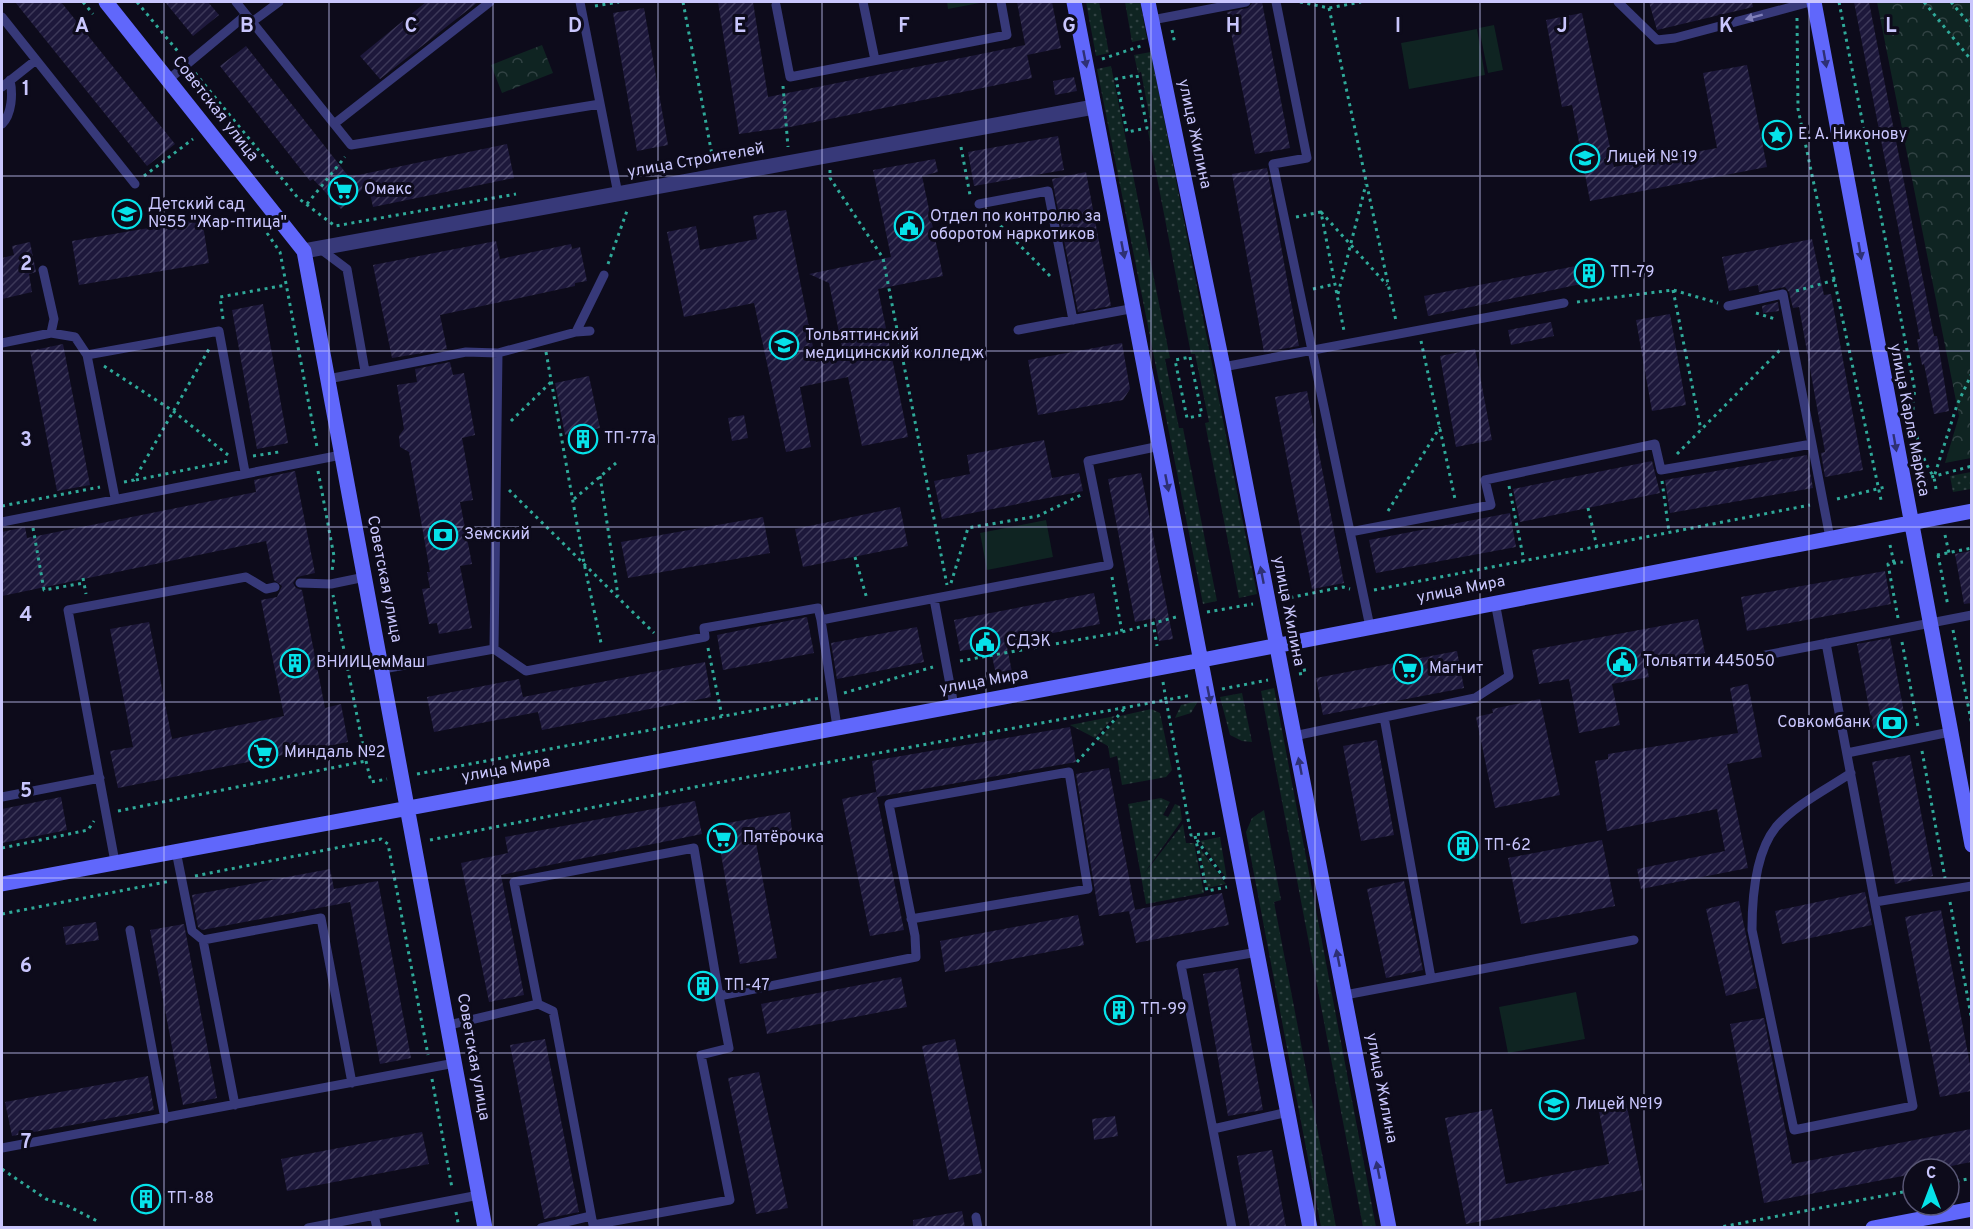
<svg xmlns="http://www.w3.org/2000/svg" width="1973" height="1229" font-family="Overpass,sans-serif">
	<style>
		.grass { fill: url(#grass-dots) }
		.park { fill: url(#park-crowns) }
		.pitch { fill: #0f2422 }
		.building { fill: url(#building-hatch) }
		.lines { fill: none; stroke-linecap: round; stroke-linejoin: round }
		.path { stroke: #2fa999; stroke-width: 3; stroke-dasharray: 3 4.5; stroke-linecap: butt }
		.lane { stroke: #373979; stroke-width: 9 }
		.street { stroke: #373979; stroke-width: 15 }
		.secondary { stroke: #6067fb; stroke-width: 15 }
		.oneway { fill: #8080bb }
		.oneway2 { fill: #2e3075 }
		.grid { fill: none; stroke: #c9c6fd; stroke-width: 1.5; stroke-opacity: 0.55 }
		.labels { text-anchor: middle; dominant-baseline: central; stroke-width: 6; stroke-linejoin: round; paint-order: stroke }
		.street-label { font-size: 16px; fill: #c9c6fd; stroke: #0d0b1b }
		.poi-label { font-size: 16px; fill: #c9c6fd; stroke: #0d0b1b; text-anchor: start }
		.grid-label { font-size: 20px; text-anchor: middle; font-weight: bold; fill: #c9c6fd; stroke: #0d0b1b; stroke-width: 6; stroke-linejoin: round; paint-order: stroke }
	</style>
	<defs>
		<pattern id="grass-dots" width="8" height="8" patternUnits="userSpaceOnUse" patternTransform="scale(1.5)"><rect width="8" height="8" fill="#0f2422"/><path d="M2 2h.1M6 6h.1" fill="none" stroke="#314243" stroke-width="1.8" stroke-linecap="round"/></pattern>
		<pattern id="park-crowns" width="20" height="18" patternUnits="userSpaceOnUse" patternTransform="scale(1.5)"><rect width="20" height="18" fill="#0f2422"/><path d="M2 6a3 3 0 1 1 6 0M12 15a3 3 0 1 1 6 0" fill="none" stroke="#314243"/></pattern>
		<pattern id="building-hatch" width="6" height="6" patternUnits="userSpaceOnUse" patternTransform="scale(1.5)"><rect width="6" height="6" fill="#1d183b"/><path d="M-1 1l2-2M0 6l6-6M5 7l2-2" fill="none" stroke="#3c3858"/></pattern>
	</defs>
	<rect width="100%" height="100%" fill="#0d0b1b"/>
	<path class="grass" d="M1086,2h13l10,51 -13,3z
		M1125,2h15l7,37 -15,3z
		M1151,52l106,542 -18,4 -34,-175 4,-1 -14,-68h-4l-43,-223 4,-1 -11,-58 -3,1 -4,-18z
		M1111,66l59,292 -5,1 14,69h4l34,173 -14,3 -106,-535z
		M1971,472v17l-18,3 -3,-16z
		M1274,688l102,539h-13l-102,-536z
		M1242,693l10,49 -10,-1 -12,-6 -10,-38z
		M1198,701l-7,12 -16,5 6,-13z
		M1151,709l9,4 12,57 -6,7 -44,8 -5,-29 -7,2 -2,-12 -11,-6 23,-24z
		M1115,716l-20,22 -25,-13z
		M1161,798l9,4 -7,13 5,2 7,-13 5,2 2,14 -39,55 40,-51 3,19h8l10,50 -58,11 -18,-100z
		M1264,810l17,90 -7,2 62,325h-15l-75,-395 6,-14z
		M1220,837l7,42 -27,-38z
		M1199,847l27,37 -19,4z"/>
	<path class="park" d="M1877,2h94v456l-26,5 14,-47z
		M542,45l11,28 -51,20 -11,-28z"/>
	<path class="pitch" d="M947,2h38l-37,7z
		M1494,25l9,45 -15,3 -9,-45z
		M1477,29l8,46 -76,14 -8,-46z
		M1046,520l7,37 -66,13 -7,-37z
		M1576,992l9,47 -77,14 -9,-46z"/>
	<path class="building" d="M15,2h46l114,142 -28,22z
		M165,2h43l11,13 -26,21z
		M426,2h52l-98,77 -20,-23z
		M718,2h35l15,95 257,-52 7,33 -242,49 -51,7z
		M1017,2h35l9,46 -34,7z
		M1253,2h9l28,146 -35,6 -28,-142 21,-4z
		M1649,2h103l1,5 -96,23z
		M1854,2h15l65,334h3l12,75 -15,3 -10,-50 -2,1 -5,-26h3z
		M644,8l24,137 -31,6 -24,-138z
		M1582,13l32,154 103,-19 -14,-75 44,-8 20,102 -177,34 -18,-96 -10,2 -16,-87z
		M246,46l103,131 158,-33 7,34 -141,29 -5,-23 -27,25 -28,-30 -3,2 -90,-115z
		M1074,77l3,14 -22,4 -2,-14z
		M1058,136l6,34 -90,16 -6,-34z
		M935,159l3,13 -16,4 21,100 -65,13 30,148 -46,9 -14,-69 -48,10 11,60 -25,5 -32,-149 -70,14 -17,-85 29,-6 4,24 57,-11 -4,-23 33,-6 30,152 28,-5 -15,-74 -20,-9 82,-17 -18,-87z
		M1267,168l32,178 -35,6 -32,-178z
		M1086,172l25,134 -33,6 -26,-133z
		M202,219l7,44 -130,22 -7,-44z
		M1812,239l12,56 7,-1 32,176 -38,7 -4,-24 4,-1 -26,-145 -6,1 -4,-16 -4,-5 -26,5 -1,-7 -29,6 -7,-34z
		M496,241l4,18 71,-15 1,5 8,-2 7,34 -12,2v3l-135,29 7,34 -55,9 -19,-93z
		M30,242l6,30 -7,2 3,18 -30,7v-41l12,-3 -2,-9z
		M1596,262l4,18 -172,36 -4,-20z
		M1778,302l1,9 -16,2 -1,-7z
		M263,304l25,139 -31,6 -25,-139z
		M1670,314l16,91 -34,6 -16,-91z
		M1551,322l3,14 -43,9 -3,-15z
		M1122,343l8,46 -7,11 -85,15 -10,-55z
		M63,344l27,141 -33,6 -27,-140z
		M1475,349l17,91 -36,7 -16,-91z
		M450,362l3,13 11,-2 11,62 -13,3 11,62 -13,2 12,62 -12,2 12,62 -33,6 -2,-11 -8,1 -7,-35 8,-1 -3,-16h3l-21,-120 -9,-5 -1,-11 5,-7 -7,-44 20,-3 -2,-13z
		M589,376l11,52 -5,1 3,14 -26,6 -4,-15 -3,1 -10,-52z
		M1307,391l37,192 -32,6 -37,-192z
		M744,415l4,23 -16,3 -4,-23z
		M1044,440l8,38 27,-5 4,18 -141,28 -8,-38 36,-7 -3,-19z
		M1807,455l6,33 -143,25 -5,-33z
		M1652,461l8,32 -140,29 -7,-33z
		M295,471l20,102 -18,4 -4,6 3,5 6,2 23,118 16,-4 7,38 -230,46 -8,-37 23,-4 -23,-118 39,-7 23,117 112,-23 -23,-116 16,-3 5,-11 -8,-6 -8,-39 -264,55v-64l23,-5 2,11 229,-46 -2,-12z
		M1141,473l32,166 -14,2 -4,-23 -20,4 -27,-143z
		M900,507l8,39 -105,21 -8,-38z
		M1510,513l6,34 -140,26 -7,-33z
		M763,517l7,36 -142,25 -7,-36z
		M1971,551v52l-7,1 -9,-50z
		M1885,571l6,33 -144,27 -6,-34z
		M1094,593l6,31 -94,18 6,30 -16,3 -6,-29 -30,5 -6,-31z
		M807,617l7,36 -91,17 -6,-35z
		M1698,619l7,34 -59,11 3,13 -37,7 8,41 -41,8 -10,-54 -30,5 -7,-34z
		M917,627l7,35 -87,17 -6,-36z
		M1890,638l16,85 -33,6 -16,-85z
		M1457,651l7,37 -141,27 -7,-37z
		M705,662l6,35 -169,33 -4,-18 -104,20 -7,-35 92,-18 4,18z
		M1748,684l14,73 -35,7 21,104 -107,21 -4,-20 88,-18 -8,-42 -110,22 -12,-70 13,-2v-5l130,-21 -8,-45z
		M1540,699l20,96 -65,13 -19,-91 17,-4 -1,-4z
		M1070,727l6,35 -199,35 -5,-36z
		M1377,740l17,95 -33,6 -18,-95z
		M1910,755l23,121 -38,8 -23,-122z
		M1109,768l26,142 -36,6 -23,-142z
		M876,792l28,138 -34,6 -28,-137z
		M61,797l6,33 -65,13v-34z
		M695,801l7,33 -201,41 23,120 -35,7 -28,-139 47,-10 -3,-16z
		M790,812l2,20 -37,5 22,121 -37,6 -24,-139z
		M1470,831l5,27 -18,3 -5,-27z
		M1602,840l13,66 -94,18 -13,-66z
		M330,869l4,20 44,-8 33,177 -31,6 -30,-162 -148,28 -4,-3 -6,-32z
		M1404,881l19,89 -37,8 -19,-89z
		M1865,892l7,33 -90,19 -7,-33z
		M1222,893l7,32 -93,18 -7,-32z
		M1739,901l18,87 -31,8 -20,-87z
		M1941,910l30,160v21l-31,6 -35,-180z
		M1078,915l6,30 -139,27 -5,-31z
		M96,922l3,18 -33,5 -3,-18z
		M184,924l33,174 -34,7 -33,-175z
		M1238,968l25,142 -35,6 -25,-142z
		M901,977l6,30 -140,27 -6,-30z
		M1764,1018l28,146 179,-35v33l-35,7h-23v5l-149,29 -34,-179z
		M545,1039l34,173 -35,7 -34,-174z
		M955,1039l27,134 -33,7 -27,-134z
		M759,1072l29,136 -32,6 -28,-136z
		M148,1076l6,34 -142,26 -7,-34z
		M1626,1101l17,89 -177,34 -21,-106 47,-9 14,75 103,-20 -11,-58z
		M1115,1116l3,20 -24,4 -2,-21z
		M422,1132l7,32 -142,27 -6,-32z
		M1272,1150l14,77h-36l-13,-71z
		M962,1211l3,16h-52v-7z"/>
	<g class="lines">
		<path class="path" d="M83,2l10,12
			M137,2l43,52
			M683,2l30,158
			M1300,2l29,6 32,-6
			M1839,2l76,389c-7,22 5,67 19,86
			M1924,2l48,59
			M1951,2l21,25
			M595,6l24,-4
			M1329,8l67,313
			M1797,18l1,91 83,391
			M1172,30l3,14
			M1102,59l39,-13
			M195,73l103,125 37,28 181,-32
			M1137,75l10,53 -20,4 -11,-53z
			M783,86l5,61
			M961,147l9,48
			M830,170v8l53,80 64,327
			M144,176l49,-37
			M307,204l38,-47
			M230,207l13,-5
			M1321,212l66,73
			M990,215l60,61
			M1296,217l25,-5 23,119
			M267,233l13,19 37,195
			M608,264l20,-56
			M1313,289l22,-5
			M1673,290l28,140
			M1796,291l39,-11
			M1338,294l28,-110
			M1577,302l96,-12 45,13
			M1756,313l19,6
			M223,319l-3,-22 66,-12
			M1421,341l34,158
			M546,352l38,211 17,80
			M1190,357l12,58 -15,3 -12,-58z
			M104,366l69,45 55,44
			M511,421l40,-39
			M1677,454l103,-104
			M253,456l26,-4
			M318,471l16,85 -2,15
			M600,476l18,120
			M1924,479l48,-13
			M136,480l93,-19
			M1662,481l7,51
			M124,482l10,-2 75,-131
			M1509,486l15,75
			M1936,489l-2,-12 23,-72 15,-32
			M509,490l145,143
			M574,499l42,-36
			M1837,499l48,-12
			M2,506l98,-19
			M1588,508l9,39
			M1388,511l52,-84
			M33,528l11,62 40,-7
			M1945,535l4,18
			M1890,545l4,18
			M1937,555l35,-7
			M1938,555l10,51
			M855,557l12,42
			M1112,577l10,55
			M83,578l3,16
			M951,583l17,-55 70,-12 43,-21
			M1374,590l436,-85
			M1283,599l60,-12 7,2
			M1286,606l9,13
			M1207,612l46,-8
			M1898,618l-10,-54 15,-2
			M1153,622l4,24
			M1953,630l19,95
			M1902,642l16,85
			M708,648l14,68
			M960,661l162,-29 54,-15
			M1299,674l6,-1 -3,-15
			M1163,682l3,18 26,-5
			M1222,689l46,-9
			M844,693l89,-26
			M1922,751l23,127
			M366,761l5,21 16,-3
			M1077,762l48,-54
			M417,774l403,-76
			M118,811l248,-50 -33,-166
			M1195,836l12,55 20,-4
			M430,840l275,-55 461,-85 25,135 27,-2
			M1197,840l29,41
			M2,848l86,-18 6,-9
			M195,876l186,-37 7,5 40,211
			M1950,902l22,119
			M2,914l169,-33
			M432,1079l20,109
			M2,1169l44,30 20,6 33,17
			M1949,1183l23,-5
			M456,1212l3,16
			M1716,1228l197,-38"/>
		<path class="lane" d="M236,2l115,143 249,-41
			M580,2l38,192
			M863,2l12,58
			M1276,2l31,156 -34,6 97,463
			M1618,2l39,38 18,-2 135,-36
			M776,5l14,72 217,-42 -6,-33
			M2,17l133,167
			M1152,20l94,-18
			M252,22l27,-20
			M168,80l78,-65
			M2,87l34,-27
			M2,124c10,-10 11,-30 8,-44
			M334,124l156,-122
			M979,204l69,-13 25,129
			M319,248l28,21 18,102
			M43,270l11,49 -3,14
			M1018,330l117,-22
			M576,332l14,-1
			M2,343l49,-10 24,4 12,18 28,143
			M87,355l132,-24 26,141
			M1223,367l341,-64
			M328,379l138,-27 32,1 78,-21 28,-57
			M1812,444l18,94
			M2,522l339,-67
			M1350,532l141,-27 -6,-25 170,-36 6,26 151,-26 -29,-150 -55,12
			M300,583l31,1 34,-7
			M934,599l20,107
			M821,620l16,107
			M1826,643l87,463 -119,24 -42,-200c0,-32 3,-77 24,-103 19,-22 51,-38 75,-54
			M494,649l32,22 179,-34 -1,-9 114,-20 3,12 288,-55 -21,-104 72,-15
			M1761,656l211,-41
			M383,669l111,-20 4,-296
			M1384,717l47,261
			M1294,736l181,-38 34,-22 -14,-74
			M1847,753l103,-21
			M2,797l98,-19
			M176,851l16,80 11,9 118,-22 31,165
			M115,862l-47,-252 178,-33 20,12 9,-2
			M1875,902l97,-16
			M130,930l35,189
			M203,940l32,165
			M1345,995l289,-55
			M538,1004l15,7 40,214 137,-25 -29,-145 28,-7 -10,-52
			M449,1025l89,-21 -24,-122 180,-34 25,148 197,-39 -1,-21 -26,-132 180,-32 19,117 -177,30
			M1213,1129l75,-17
			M2,1148l453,-85
			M374,1215l3,13
			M976,1217l2,11
			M308,1228l171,-33
			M541,1228l50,-12
			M1232,1228l-51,-263 77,-13"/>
		<path class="street" d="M304,251l790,-144"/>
		<path class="secondary" d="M106,2l198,249 181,977
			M1074,2l236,1226
			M1148,2l75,365 166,861
			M1814,2l158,843
			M2,884l1200,-224 770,-149
			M1873,1228l99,-19"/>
	</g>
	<defs><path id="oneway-solid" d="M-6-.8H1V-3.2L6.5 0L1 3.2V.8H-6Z" transform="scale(1.5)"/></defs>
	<use class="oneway" href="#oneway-solid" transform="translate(1754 17) rotate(165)"/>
	<g class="oneway2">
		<use href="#oneway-solid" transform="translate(1085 59) rotate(79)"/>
		<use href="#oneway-solid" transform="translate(1825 59) rotate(80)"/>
		<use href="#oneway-solid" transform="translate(1123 250) rotate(79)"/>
		<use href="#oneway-solid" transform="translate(1860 251) rotate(80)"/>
		<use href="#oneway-solid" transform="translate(1895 443) rotate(80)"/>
		<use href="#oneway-solid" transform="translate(1167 483) rotate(79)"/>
		<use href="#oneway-solid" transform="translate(1262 575) rotate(-101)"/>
		<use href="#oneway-solid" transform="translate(1209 695) rotate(79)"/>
		<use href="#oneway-solid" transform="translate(1300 766) rotate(-101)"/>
		<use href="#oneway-solid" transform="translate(1338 958) rotate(-101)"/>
		<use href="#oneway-solid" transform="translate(1378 1170) rotate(-101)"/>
	</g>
	<path class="grid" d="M164,2v1226M329,2v1226M493,2v1226M658,2v1226M822,2v1226M986,2v1226M1151,2v1226M1315,2v1226M1480,2v1226M1644,2v1226M1809,2v1226M2,176h1970M2,351h1970M2,527h1970M2,702h1970M2,878h1970M2,1053h1970"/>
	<defs>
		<g id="sight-ring" transform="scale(1.5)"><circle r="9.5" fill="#0d0b1b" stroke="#06e2e9" stroke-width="1.5"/><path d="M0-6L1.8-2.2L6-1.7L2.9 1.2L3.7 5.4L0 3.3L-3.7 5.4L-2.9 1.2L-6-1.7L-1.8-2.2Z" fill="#06e2e9"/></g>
		<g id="school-ring" transform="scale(1.5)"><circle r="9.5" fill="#0d0b1b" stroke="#06e2e9" stroke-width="1.5"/><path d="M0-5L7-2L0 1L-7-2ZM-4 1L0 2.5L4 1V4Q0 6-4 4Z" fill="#06e2e9"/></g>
		<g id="supermarket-ring" transform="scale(1.5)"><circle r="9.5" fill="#0d0b1b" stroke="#06e2e9" stroke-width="1.5"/><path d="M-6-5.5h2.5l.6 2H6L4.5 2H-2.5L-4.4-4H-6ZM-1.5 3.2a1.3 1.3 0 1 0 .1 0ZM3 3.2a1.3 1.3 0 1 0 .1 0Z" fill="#06e2e9"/></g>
		<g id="civic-ring" transform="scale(1.5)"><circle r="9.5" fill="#0d0b1b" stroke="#06e2e9" stroke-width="1.5"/><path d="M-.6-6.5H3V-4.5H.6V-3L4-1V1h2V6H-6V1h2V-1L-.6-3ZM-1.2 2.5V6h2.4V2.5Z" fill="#06e2e9"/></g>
		<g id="building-ring" transform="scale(1.5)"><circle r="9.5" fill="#0d0b1b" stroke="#06e2e9" stroke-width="1.5"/><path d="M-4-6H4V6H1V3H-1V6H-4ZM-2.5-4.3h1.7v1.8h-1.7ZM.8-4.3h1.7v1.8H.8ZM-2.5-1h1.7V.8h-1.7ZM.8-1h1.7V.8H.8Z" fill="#06e2e9"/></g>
		<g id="university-ring" transform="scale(1.5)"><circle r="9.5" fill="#0d0b1b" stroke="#06e2e9" stroke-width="1.5"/><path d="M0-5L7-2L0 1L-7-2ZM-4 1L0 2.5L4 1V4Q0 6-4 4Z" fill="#06e2e9"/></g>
		<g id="bank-ring" transform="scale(1.5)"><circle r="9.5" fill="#0d0b1b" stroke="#06e2e9" stroke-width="1.5"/><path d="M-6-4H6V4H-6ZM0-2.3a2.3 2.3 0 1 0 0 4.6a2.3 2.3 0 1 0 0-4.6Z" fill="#06e2e9"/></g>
	</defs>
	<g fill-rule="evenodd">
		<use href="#sight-ring" x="1777" y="135"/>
		<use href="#school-ring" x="1585" y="158"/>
		<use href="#supermarket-ring" x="343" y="190"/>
		<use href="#school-ring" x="127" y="214"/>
		<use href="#civic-ring" x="909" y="226"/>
		<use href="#building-ring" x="1589" y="273"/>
		<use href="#university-ring" x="784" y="345"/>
		<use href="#building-ring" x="583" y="439"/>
		<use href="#bank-ring" x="443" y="535"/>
		<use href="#civic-ring" x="985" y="642"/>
		<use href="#civic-ring" x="1622" y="662"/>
		<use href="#building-ring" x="295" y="663"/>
		<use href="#supermarket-ring" x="1408" y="669"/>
		<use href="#bank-ring" x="1892" y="723"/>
		<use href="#supermarket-ring" x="263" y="753"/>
		<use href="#supermarket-ring" x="722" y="838"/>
		<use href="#building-ring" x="1463" y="846"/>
		<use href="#building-ring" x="703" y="986"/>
		<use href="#building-ring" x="1119" y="1010"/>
		<use href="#school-ring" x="1554" y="1105"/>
		<use href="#building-ring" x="146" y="1199"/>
	</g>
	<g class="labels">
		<g class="street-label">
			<text transform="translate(215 109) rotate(52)">Советская улица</text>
			<text transform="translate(1194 134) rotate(78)">улица Жилина</text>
			<text transform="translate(696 161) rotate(-10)">улица Строителей</text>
			<text transform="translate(1909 420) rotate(79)">улица Карла Маркса</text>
			<text transform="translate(384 579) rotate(79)">Советская улица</text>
			<text transform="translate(1461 590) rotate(-11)">улица Мира</text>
			<text transform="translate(1288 611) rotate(79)">улица Жилина</text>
			<text transform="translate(984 682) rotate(-10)">улица Мира</text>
			<text transform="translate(506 770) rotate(-10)">улица Мира</text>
			<text transform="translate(473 1057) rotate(80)">Советская улица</text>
			<text transform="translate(1381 1088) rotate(79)">улица Жилина</text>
		</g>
		<g class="poi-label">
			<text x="1798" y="135">Е. А. Никонову</text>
			<text x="1606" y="158">Лицей № 19</text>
			<text x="364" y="190">Омакс</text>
			<text x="148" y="205">Детский сад<tspan x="148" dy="18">№55 "Жар-птица"</tspan></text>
			<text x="930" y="217">Отдел по контролю за<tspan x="930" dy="18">оборотом наркотиков</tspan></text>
			<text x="1610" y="273">ТП-79</text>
			<text x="805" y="336">Тольяттинский<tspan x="805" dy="18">медицинский колледж</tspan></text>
			<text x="604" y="439">ТП-77а</text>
			<text x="464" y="535">Земский</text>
			<text x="1006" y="642">СДЭК</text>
			<text x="1643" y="662">Тольятти 445050</text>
			<text x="316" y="663">ВНИИЦемМаш</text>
			<text x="1429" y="669">Магнит</text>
			<text x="1871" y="723" text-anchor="end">Совкомбанк</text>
			<text x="284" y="753">Миндаль №2</text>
			<text x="743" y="838">Пятёрочка</text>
			<text x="1484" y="846">ТП-62</text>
			<text x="724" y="986">ТП-47</text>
			<text x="1140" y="1010">ТП-99</text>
			<text x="1575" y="1105">Лицей №19</text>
			<text x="167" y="1199">ТП-88</text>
		</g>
	</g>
	<g class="grid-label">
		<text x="82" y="32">A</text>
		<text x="247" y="32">B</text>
		<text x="411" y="32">C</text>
		<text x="575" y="32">D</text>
		<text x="740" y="32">E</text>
		<text x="904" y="32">F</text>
		<text x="1069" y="32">G</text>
		<text x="1233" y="32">H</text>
		<text x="1398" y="32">I</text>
		<text x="1562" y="32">J</text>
		<text x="1726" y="32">K</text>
		<text x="1891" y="32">L</text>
		<text x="26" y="95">1</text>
		<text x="26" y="270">2</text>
		<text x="26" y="446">3</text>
		<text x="26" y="621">4</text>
		<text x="26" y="797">5</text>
		<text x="26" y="972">6</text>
		<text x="26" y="1148">7</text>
	</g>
	<rect width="1973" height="1229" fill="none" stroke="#c9c6fd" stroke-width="6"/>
	<g transform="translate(1931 1187)"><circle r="28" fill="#0d0b1b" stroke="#585675" stroke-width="1.5"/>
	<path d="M0-4.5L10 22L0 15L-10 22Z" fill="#06e2e9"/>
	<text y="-9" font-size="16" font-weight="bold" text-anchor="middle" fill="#c9c6fd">С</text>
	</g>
</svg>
